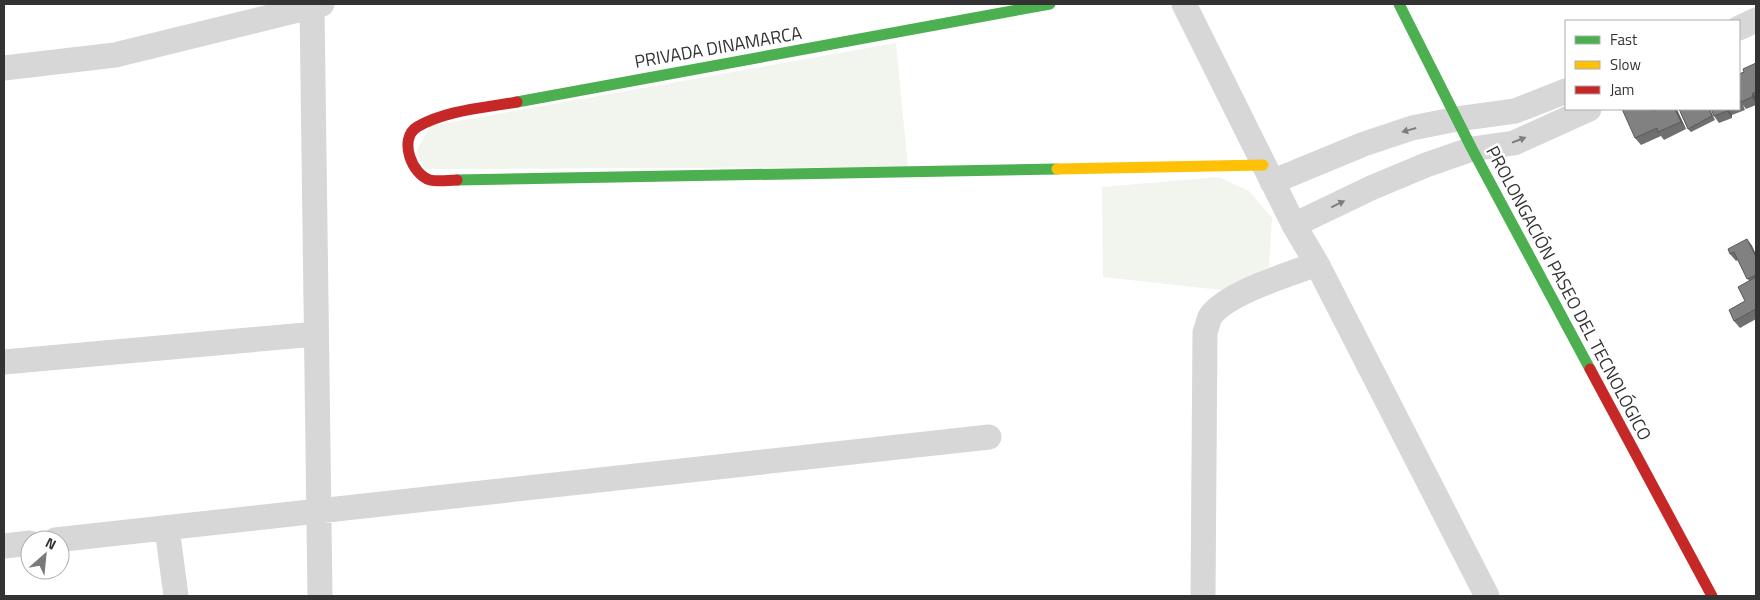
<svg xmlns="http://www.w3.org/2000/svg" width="1760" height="600" font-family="'Titillium Web',sans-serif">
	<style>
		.green { fill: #f1f5ed }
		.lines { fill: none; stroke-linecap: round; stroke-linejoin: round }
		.street { stroke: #d7d7d7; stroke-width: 25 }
		.fast { stroke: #4caf50; stroke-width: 11 }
		.slow { stroke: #ffc107; stroke-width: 11 }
		.jam { stroke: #c62828; stroke-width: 11 }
		.wall { fill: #6f6f6f }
		.shaded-wall { fill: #5a5a5a }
		.building { fill: #818181; stroke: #5a5a5a }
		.oneway { fill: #7d7d7d }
		.labels { text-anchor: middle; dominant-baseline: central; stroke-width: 5; stroke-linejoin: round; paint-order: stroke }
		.street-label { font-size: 18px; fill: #333; stroke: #fff }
	</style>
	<rect width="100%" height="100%" fill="#fff"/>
	<path class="green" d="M896,43l12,124 -483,2 -9,-17 14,-26z
		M1219,177l30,14 23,27 -3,49 -48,23 -118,-13 -1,-90z"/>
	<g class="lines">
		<path class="street" d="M1184,4l110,221 23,39 170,332
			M312,6l8,590
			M1739,28l17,-8
			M4,68l111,-13 207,-51
			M1272,182l92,-38 48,-16 45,-9 58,-8 51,-20
			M1294,225l77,-37 55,-23 46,-16 42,-6 75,-34
			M4,362l312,-28
			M167,528l9,68
			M55,540l934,-103
			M4,546l26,-3
			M1203,596l2,-264c2,-4 3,-11 5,-15 16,-24 80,-43 107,-53"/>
		<path class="fast" d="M1399,4l73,145 118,220
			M517,102l533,-98
			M457,180l600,-11"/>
		<path class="slow" d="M1057,169l206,-4"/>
		<path class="jam" d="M457,180c-8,0 -19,2 -27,0 -18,-5 -32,-41 -13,-53 29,-17 67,-19 100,-25
			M1590,369l122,227"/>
	</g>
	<path class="wall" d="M1756,63v42l-10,4 -3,-4 2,5 -13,5v3l-13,5 -5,-7 -3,-7h28v-35l5,-2z
		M1679,109h31l5,11 -24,12 -3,-3z
		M1677,110l9,19 -22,11 -3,-4 -20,9 -6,-7 19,-27z
		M1747,239l5,7 4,9v64l-16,9 -6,-7 11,-20 4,-20 -11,-21 -2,1 -6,-7z"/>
	<path class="shaded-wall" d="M1753,93l3,5v5l-4,-6z
		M1675,109h1l1,1 9,19 -5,-7z
		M1727,109h1l4,6v3l-5,-7z
		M1747,239l5,7 4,9h-1z"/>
	<path class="building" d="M1756,63v29l-3,1 -1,4 -11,5 -2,-5v-23l5,-2 -1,-3z
		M1622,109h30l1,2 6,-2h16l6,13 -23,10 -1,-4 -22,10z
		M1679,109h30l3,7 -24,13z
		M1711,109h16v2l-13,5z
		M1747,239l8,16h1v20l-9,4 -13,-27 -4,2 -2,-5z
		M1756,277v32l-22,12 -5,-11 16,-9 -7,-14z"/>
	<defs><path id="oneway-solid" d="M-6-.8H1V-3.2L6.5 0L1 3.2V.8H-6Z" transform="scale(1.25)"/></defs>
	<g class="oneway">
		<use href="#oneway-solid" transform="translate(1409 130) rotate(164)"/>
		<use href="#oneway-solid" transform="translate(1519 140) rotate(-21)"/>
		<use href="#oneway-solid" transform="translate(1338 204) rotate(-26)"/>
	</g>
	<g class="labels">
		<g class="street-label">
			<text transform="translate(718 47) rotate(-10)">PRIVADA DINAMARCA</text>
			<text transform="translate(1569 293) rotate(62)">PROLONGACIÓN PASEO DEL TECNOLÓGICO</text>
		</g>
	</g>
	<rect width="1760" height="600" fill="none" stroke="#333333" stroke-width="10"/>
	<rect x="1565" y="20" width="175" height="90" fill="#ffffff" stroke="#adadad"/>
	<rect x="1575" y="36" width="25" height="8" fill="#4caf50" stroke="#adadad"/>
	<text x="1610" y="45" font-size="15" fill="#333333">Fast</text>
	<rect x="1575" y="61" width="25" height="8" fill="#ffc107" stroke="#adadad"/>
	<text x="1610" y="70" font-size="15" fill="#333333">Slow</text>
	<rect x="1575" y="86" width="25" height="8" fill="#c62828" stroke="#adadad"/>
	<text x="1610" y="95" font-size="15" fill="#333333">Jam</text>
	<g transform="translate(45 555) rotate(27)"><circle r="24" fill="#ffffff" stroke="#adadad"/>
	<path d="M0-4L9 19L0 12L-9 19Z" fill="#7a7a7a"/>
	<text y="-8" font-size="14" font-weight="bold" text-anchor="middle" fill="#333333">N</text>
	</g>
</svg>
